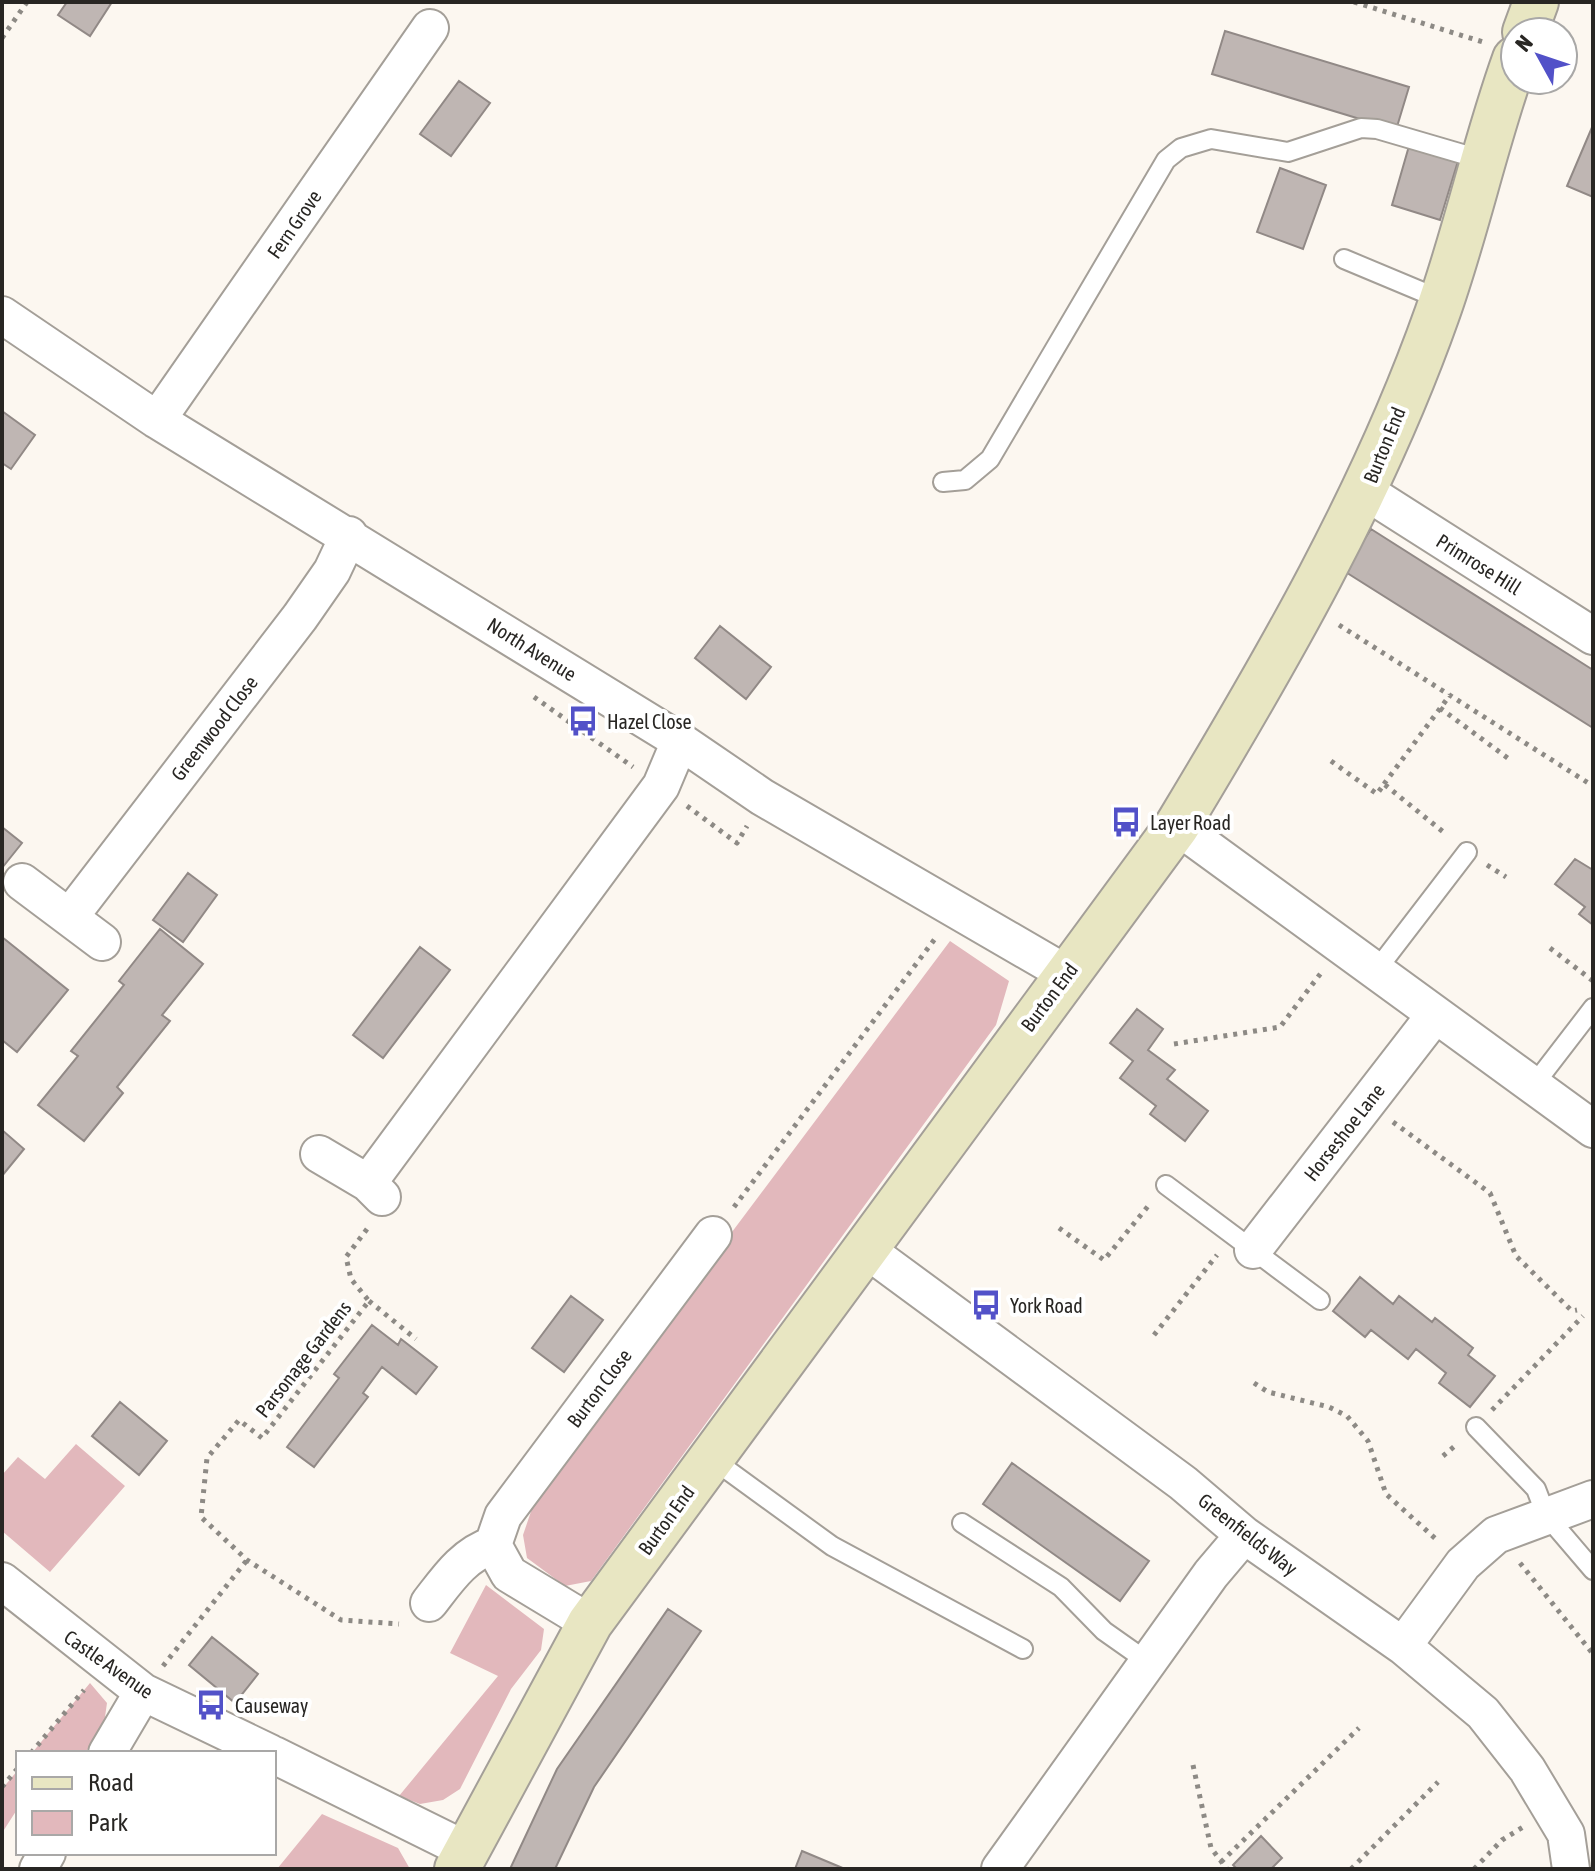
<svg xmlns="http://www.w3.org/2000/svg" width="1595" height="1871" font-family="'Asap Condensed',sans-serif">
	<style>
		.green { fill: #e2b8bc }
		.building { fill: #bfb6b3; stroke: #918986; stroke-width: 2 }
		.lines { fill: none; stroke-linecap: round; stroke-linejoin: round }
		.lane-casing { stroke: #a49f98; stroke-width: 22 }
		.street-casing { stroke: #a49f98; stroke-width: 40 }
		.secondary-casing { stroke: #a49f98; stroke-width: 48 }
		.path { stroke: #8d8a85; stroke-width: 5; stroke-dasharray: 4 6; stroke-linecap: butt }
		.lane { stroke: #fff; stroke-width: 18 }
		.street { stroke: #fff; stroke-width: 36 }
		.secondary { stroke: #e8e6c2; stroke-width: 44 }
		.labels { text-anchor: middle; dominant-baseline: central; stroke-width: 8; stroke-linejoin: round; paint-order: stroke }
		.street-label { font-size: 20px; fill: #282623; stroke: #fff }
		.poi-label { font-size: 20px; fill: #282623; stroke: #fff; text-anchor: start }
	</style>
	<rect width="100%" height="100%" fill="#fcf7f0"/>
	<path class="green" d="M950,941l59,40 -13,44 -405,556 -26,5 -38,-28 -4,-23 15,-44z
		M76,1444l49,42 -75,86 -48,-41v-56l16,-18 27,22z
		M486,1585l58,44 -3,21 -30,39 -51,100 -17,11 -23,4 -21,-8 99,-120 -48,-23z
		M90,1683l17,20 -3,21 -19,29h-53z
		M18,1770v38l-16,25v-44z
		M322,1814l76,34 12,21h-133z"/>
	<path class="building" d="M67,2h45l-22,34 -32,-21z
		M1225,31l184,56 -13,43 -184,-56z
		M459,81l31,22 -39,53 -31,-22z
		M1593,125v72l-26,-11z
		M1409,146l49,15 -18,59 -48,-15z
		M1280,168l46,17 -23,64 -46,-17z
		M2,411l33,24 -24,34 -9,-6z
		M1371,529l222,141v58l-249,-157z
		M720,626l51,41 -25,32 -51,-41z
		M2,827l20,16 -20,25z
		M1575,859l18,11v55l-14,-11 6,-7 -30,-23z
		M188,873l29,22 -34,47 -30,-22z
		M160,929l43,35 -41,51 8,6 -53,66 6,6 -39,48 -46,-36 40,-49 -7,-5 53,-66 -5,-4z
		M2,937l66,53 -51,62 -15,-12z
		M420,947l30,23 -67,88 -30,-23z
		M1137,1009l26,20 -15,21 27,20 -8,9 41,32 -23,30 -35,-27 6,-8 -36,-28 13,-17 -23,-18z
		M2,1130l22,19 -22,27z
		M1360,1277l33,27 6,-8 33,26 3,-4 38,30 -5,7 27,21 -25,31 -31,-24 7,-10 -30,-24 -8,10 -37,-29 -6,7 -32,-26z
		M571,1296l32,24 -39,52 -32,-24z
		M372,1325l26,20 3,-6 36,28 -21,27 -34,-27 -19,26 5,4 -54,70 -27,-20 52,-69 -5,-4z
		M120,1402l47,39 -28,34 -47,-39z
		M1012,1463l137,98 -29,40 -137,-97z
		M668,1609l33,22 -107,156 -39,82h-45l47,-100z
		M212,1637l46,37 -23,29 -46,-38z
		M1261,1836l21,22 -11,11h-34l-4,-4z
		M802,1851l43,18h-50z"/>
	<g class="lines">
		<g class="lane-casing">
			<path id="lane" d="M1344,259l98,41
				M943,482l22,-2 25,-21 176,-299 15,-12 30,-9 77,13 73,-24 16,1 106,31
				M1375,972l92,-120
				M1533,1086l60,-78
				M1166,1185l154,115
				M1476,1427l60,62 10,26 47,55
				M711,1458l121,88 191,103
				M962,1523l99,64 43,44 44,31"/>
		</g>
		<g class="street-casing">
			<path id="street" d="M2,315l155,105 523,321 82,56 305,177
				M157,420l273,-392
				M1365,491l228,145
				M1177,826l416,303
				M22,882l80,60
				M71,915l229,-298 32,-46 17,-36
				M319,1154l49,29 14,14
				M368,1183l293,-397 19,-45
				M864,1248l319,235 61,52 159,111 80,67 44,56 39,65 5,35
				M1253,1250l182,-235
				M2,1581l141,111 127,61
				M429,1603c18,-23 34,-48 64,-58
				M590,1623l-81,-49 -16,-29 10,-29 210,-281
				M1403,1646l60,-82 33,-29 97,-36
				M107,1753l36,-61
				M274,1755l192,95
				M38,1869l9,-16
				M1000,1869l211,-295 33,-39"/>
		</g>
		<g class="secondary-casing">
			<path id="secondary" d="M1525,32l11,-30
				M457,1869l133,-246 587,-797c99,-164 196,-331 260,-512 30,-84 48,-172 78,-255"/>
		</g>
		<path class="path" d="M1354,2l129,40
			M2,38l25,-36
			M1339,625l254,161
			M534,697l99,70
			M1440,708l69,51
			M1331,761l46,33 7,-10 63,51
			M1384,784l66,-89
			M687,806l50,37 10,-17
			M1487,865l19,12
			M1550,948l43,33
			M1174,1044l106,-17 41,-54
			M1393,1122l97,71 26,63 56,55 5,-1
			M734,1207l203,-271
			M1059,1228l45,32 45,-55
			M367,1229l-21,28 5,22 18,22 -107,137 -23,-18 -32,38 -6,59 46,43 94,60 58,4
			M369,1301l47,38
			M1154,1335l63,-80
			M1254,1383l14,9 61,15 18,9 21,25 18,53 52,47
			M1492,1410l91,-94
			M1443,1456l13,-11
			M1520,1563l73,91
			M163,1666l84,-106
			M31,1753l53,-63
			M1193,1765l18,83 16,21
			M2,1787l16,-19
			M1221,1862l138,-134
			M1351,1869l87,-87
			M1474,1869l28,-29 21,-13"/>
		<use href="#lane" class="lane"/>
		<use href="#street" class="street"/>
		<use href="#secondary" class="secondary"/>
	</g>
	<defs>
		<g id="bus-bare" transform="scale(2.4)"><path d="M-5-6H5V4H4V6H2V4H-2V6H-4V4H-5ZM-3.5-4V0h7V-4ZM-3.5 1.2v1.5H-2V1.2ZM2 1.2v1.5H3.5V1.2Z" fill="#5251c8" stroke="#fff" stroke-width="2.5" paint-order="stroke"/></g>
	</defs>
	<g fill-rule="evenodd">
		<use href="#bus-bare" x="583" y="721"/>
		<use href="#bus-bare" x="1126" y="822"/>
		<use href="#bus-bare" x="986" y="1305"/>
		<use href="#bus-bare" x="211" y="1705"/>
	</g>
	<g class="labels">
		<g class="street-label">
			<text transform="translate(294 224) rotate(-55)">Fern Grove</text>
			<text transform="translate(1384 445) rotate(-68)">Burton End</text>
			<text transform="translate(1479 564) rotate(32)">Primrose Hill</text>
			<text transform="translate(532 649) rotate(32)">North Avenue</text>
			<text transform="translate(214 728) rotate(-52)">Greenwood Close</text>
			<text transform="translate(1049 997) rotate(-53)">Burton End</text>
			<text transform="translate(1344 1132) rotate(-52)">Horseshoe Lane</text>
			<text transform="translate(303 1359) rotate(-52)">Parsonage Gardens</text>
			<text transform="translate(599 1388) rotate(-53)">Burton Close</text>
			<text transform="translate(666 1520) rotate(-54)">Burton End</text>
			<text transform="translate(1248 1534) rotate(38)">Greenfields Way</text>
			<text transform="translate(109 1664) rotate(35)">Castle Avenue</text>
		</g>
		<g class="poi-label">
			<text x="607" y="721">Hazel Close</text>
			<text x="1150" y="822">Layer Road</text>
			<text x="1010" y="1305">York Road</text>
			<text x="235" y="1705">Causeway</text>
		</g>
	</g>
	<rect width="1595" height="1871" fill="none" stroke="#282623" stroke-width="8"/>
	<rect x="16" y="1751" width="260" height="104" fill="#ffffff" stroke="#a9a8a7" stroke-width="2"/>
	<rect x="32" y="1777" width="40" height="12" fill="#e8e6c2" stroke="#a9a8a7" stroke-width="2"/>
	<text x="88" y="1791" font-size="24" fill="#282623">Road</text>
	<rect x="32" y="1811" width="40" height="24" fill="#e2b8bc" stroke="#a9a8a7" stroke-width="2"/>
	<text x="88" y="1831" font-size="24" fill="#282623">Park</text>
	<g transform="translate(1539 56) rotate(310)"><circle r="38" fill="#ffffff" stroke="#a9a8a7" stroke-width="2"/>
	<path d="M0-6L14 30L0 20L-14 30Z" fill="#5251c8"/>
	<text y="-12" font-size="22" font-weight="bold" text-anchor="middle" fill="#282623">N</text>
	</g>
</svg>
